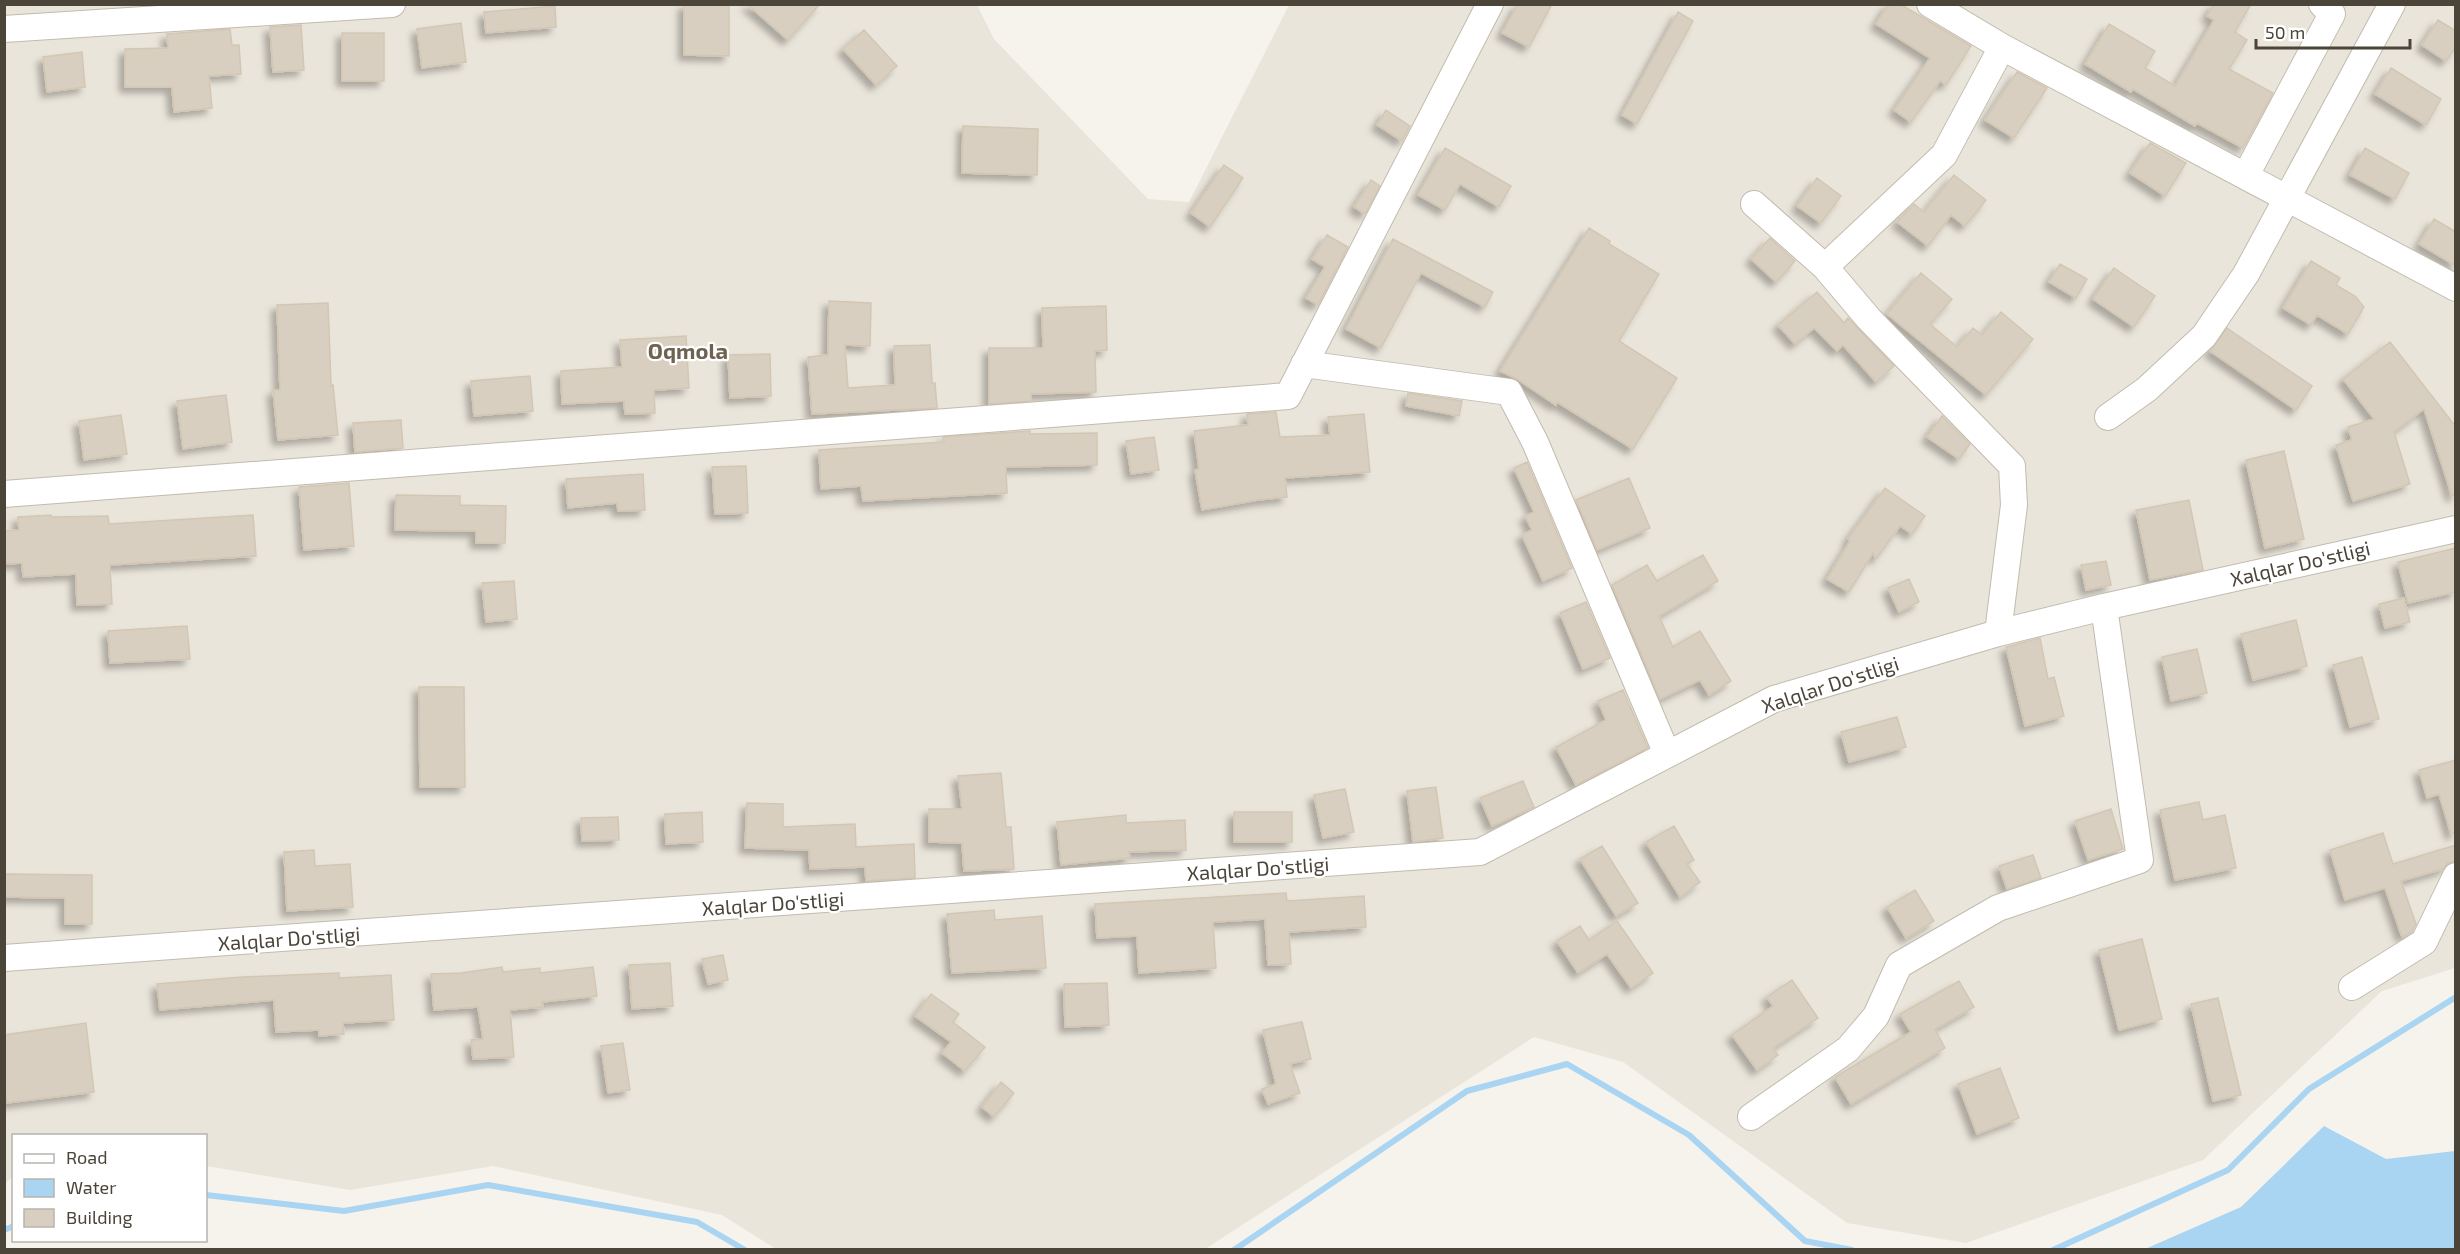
<svg xmlns="http://www.w3.org/2000/svg" width="2460" height="1254" font-family="'Exo 2',sans-serif">
	<style>
		.residential { fill: #eae5da }
		.water { fill: #a9d4f2 }
		.lines { fill: none; stroke-linecap: round; stroke-linejoin: round }
		.stream { stroke: #a9d4f2; stroke-width: 6 }
		.building { fill: #d8cfc1; stroke: #d3c7b4; stroke-width: 1.5; filter: url(#shadow) }
		.minor-casing { stroke: #c2bbae; stroke-width: 28 }
		.minor { stroke: #fff; stroke-width: 26 }
		.labels { text-anchor: middle; dominant-baseline: central; stroke-width: 4.5; stroke-linejoin: round; paint-order: stroke }
		.street-label { font-size: 20px; fill: #4b4439; stroke: #fff }
		.quarter-label { font-size: 22px; font-weight: bold; fill: #6e6250; stroke: #fff }
	</style>
	<defs>
		<filter id="shadow"><feDropShadow dx="-5.5" dy="5.5" stdDeviation="3" flood-color="#0004"/></filter>
	</defs>
	<rect width="100%" height="100%" fill="#f6f3ec"/>
	<path class="residential" d="M5,5h972l17,34 154,160 41,3 100,-197h1166v963l-73,23 -179,169 -237,83 -119,-20 -224,-161 -89,-25 -329,212h-429l-54,-34 -229,-49 -143,24 -144,-24v-30h-192l-1,40 -8,8z"/>
	<path class="water" d="M2324,1126l62,33 69,-8v98h-310l96,-42z"/>
	<g class="lines">
		<path class="stream" d="M206,1195l138,16 144,-26 209,37 48,28
			M4,1230l10,-4
			M1234,1250l233,-159 100,-27 122,71 116,106 47,9
			M2053,1250l175,-80 81,-81 147,-92"/>
	</g>
	<path class="building" d="M684,4h45v52l-45,-1z
		M747,4h73l-32,36z
		M1518,4h34l-23,43 -27,-14z
		M1888,4h12l71,42 -25,39 -6,-4 -29,41 -17,-12 36,-52 -54,-34z
		M2214,4h37l-16,28 12,8 -18,29 44,24 -30,55 -46,-25 -2,3 -62,-37 -2,3 -46,-28 24,-40 46,27 -10,17 30,18 39,-66 -7,-4z
		M555,6l1,21 -70,6 -2,-21z
		M1678,12l15,9 -56,103 -15,-9z
		M2438,20l18,11v16l-10,14 -24,-16z
		M461,23l5,39 -44,6 -5,-39z
		M301,25l3,45 -31,2 -3,-45z
		M230,29l2,16h7l2,29 -32,2 3,32 -38,4 -2,-25h-47v-38l43,-1 -1,-14z
		M864,30l33,36 -21,19 -33,-36z
		M342,33h42v48h-42z
		M82,52l3,35 -38,5 -4,-35z
		M2391,68l50,31 -15,26 -51,-31z
		M2017,72l30,16 -33,50 -29,-18z
		M1386,110l24,16 -8,15 -25,-16z
		M963,126l75,3 -1,46 -75,-2z
		M2150,143l36,20 -21,33 -35,-23z
		M1445,148l66,38 -12,21 -39,-23 -15,26 -27,-15z
		M2365,148l44,25 -14,26 -45,-24z
		M1224,165l19,13 -33,49 -19,-14z
		M1954,175l32,25 -21,26 -14,-11 -23,31 -31,-24 17,-18 10,8z
		M1817,178l24,18 -20,27 -24,-17z
		M1371,180l9,6 -15,28 -11,-7z
		M2434,219l22,13v34l-37,-22z
		M1589,228l21,13 -1,3 50,30 -40,67 58,37 -44,71 -76,-47 -1,3 -39,-26 -17,-8z
		M1327,235l21,12 -30,58 -12,-7 19,-31 -13,-8z
		M1770,238l25,23 -19,21 -25,-23z
		M1393,239l100,53 -8,15 -64,-34 -40,75 -35,-19z
		M2311,261l29,17 -4,7 19,11 9,11 -16,27 -31,-19 -6,10 -28,-17z
		M2060,264l27,15 -11,19 -27,-16z
		M2114,268l41,28 -21,31 -41,-28z
		M1921,273l31,26 -22,25 27,23 16,-19 9,7 19,-23 32,27 -47,56 -99,-81z
		M1817,292l27,31 4,-5 46,48 -18,16 -33,-37 -6,6 -23,-23 -19,16 -17,-19z
		M829,301l42,2 -1,43 -25,-1 3,43 47,-3 -1,-39 36,-1 2,38h3l2,25 -125,6 -4,-57 20,-2z
		M328,303l3,83 2,-1 5,50 -60,5 -5,-50h7l-3,-85z
		M1106,306l1,44 -12,1 1,41 -65,2v7l-42,3v-56h54l-1,-40z
		M2227,328l85,58 -16,24 -86,-59z
		M686,336l3,52 -35,2 1,23 -30,1 -1,-13 -62,3 -1,-33 61,-4 -2,-27z
		M2390,342l66,85v68l-4,1 -28,-87 -30,23 16,52 -57,17 -17,-56 16,-5 -4,-13 26,-8 -31,-40z
		M770,354l1,42 -41,2 -2,-43z
		M530,376l3,35 -59,5 -3,-35z
		M1408,393l54,8 -3,15 -53,-10z
		M226,395l6,47 -49,7 -6,-48z
		M1276,412l4,25 50,-2 -2,-18 36,-3 6,58 -85,6 2,19 -29,3 -56,10 -7,-40 4,-1 -5,-38 54,-6 -1,-11z
		M121,415l6,39 -43,6 -5,-39z
		M1942,416l28,28 -11,15 -32,-22z
		M401,420l2,28 -48,4 -2,-29z
		M1030,431v3l67,-1v32l-91,2 1,26 -144,8 -2,-15 -40,3 -2,-39 125,-8 -1,-5z
		M1154,437l5,33 -28,4 -5,-33z
		M2284,451l20,88 -39,9 -19,-88z
		M1527,462l45,106 -29,13 -21,-46 10,-5 -7,-14 9,-4 -20,-44z
		M746,466l2,47 -33,1 -3,-47z
		M643,474l2,36 -27,1 -1,-8 -49,5 -2,-29z
		M1629,478l21,50 -53,22 -21,-50z
		M349,483l5,63 -50,4 -5,-63z
		M1885,488l40,28 -13,18 -12,-8 -24,33 -3,-6 -24,39 -22,-13 23,-38 -2,-2z
		M396,495l64,1v9l46,1 -1,37h-29v-12l-81,-1z
		M2189,500l14,70 -53,10 -14,-70z
		M51,515l1,2 56,-1 1,8 144,-9 3,41 -146,9 2,39 -35,1 -1,-31 -53,3 -1,-14 -18,1v-33l15,-1 -1,-13z
		M2456,548v44l-48,11 -10,-41z
		M1703,555l15,26 -59,35 14,31 27,-16 31,50 -22,14 -9,-15 -40,19 -48,-114 35,-20 10,16z
		M2106,561l5,24 -25,5 -5,-25z
		M1909,579l10,23 -20,10 -11,-24z
		M514,581l3,38 -31,3 -4,-39z
		M2404,598l6,24 -25,6 -6,-24z
		M1586,602l24,56 -27,11 -23,-56z
		M2296,620l11,46 -54,14 -12,-46z
		M187,626l3,33 -80,4 -2,-32z
		M2040,638l8,41 6,-2 10,39 -39,10 -19,-79z
		M2197,649l10,44 -36,8 -9,-44z
		M2362,657l17,62 -29,8 -17,-62z
		M419,687h45l1,100h-45z
		M1623,690l25,58 -72,37 -20,-38 50,-27 -8,-19z
		M1897,717l9,30 -57,15 -8,-30z
		M2456,760v73l-5,1 -12,-40 -12,4 -8,-28z
		M1001,773l5,54h5l3,42 -50,2 -2,-28 -33,-1v-33h33l-4,-33z
		M1523,781l11,26 -42,19 -12,-28z
		M1436,787l7,51 -30,4 -6,-51z
		M1345,789l9,43 -31,6 -9,-43z
		M2199,802l4,18 22,-5 11,53 -61,12 -15,-70z
		M747,803l36,1v23l72,-3 1,23 58,-3 1,34 -49,3 -1,-14 -55,2 -1,-19 -64,-2z
		M2111,809l12,40 -35,11 -13,-39z
		M702,812l1,30 -37,2 -1,-30z
		M1234,812h58v30h-58z
		M1126,815v8l59,-3 1,30 -57,2 1,6 -69,7 -4,-43z
		M618,817l1,23 -37,1 -1,-23z
		M1674,826l20,34 -7,4 13,18 -20,15 -34,-55z
		M2383,833l10,31 63,-19v16l-8,2 -5,6 -42,12 15,43 -4,8 -10,5 -17,-49 -40,12 -15,-50z
		M1602,846l36,57 -22,13 -36,-57z
		M314,850l1,16 35,-2 3,43 -66,4 -3,-59z
		M2033,855l8,23 -34,11 -8,-23z
		M4,874l88,1v49h-27v-26l-61,-1z
		M1915,890l19,31 -28,17 -19,-31z
		M1286,893l1,8 77,-5 2,31 -77,5 2,32 -23,1 -3,-46 -52,3 3,46 -77,5 -2,-37 -40,2 -2,-34z
		M994,910l1,10 47,-4 4,52 -94,5 -5,-59z
		M1617,921l36,52 -22,15 -24,-34 -29,19 -21,-32 23,-15 9,14z
		M2142,939l20,80 -43,11 -20,-80z
		M723,955l5,25 -20,4 -6,-25z
		M670,963l3,43 -41,3 -3,-44z
		M502,967l1,5 37,-4v5l53,-6 4,29 -55,6 1,5 -33,3 4,47 -41,2 -2,-19 12,-1 -5,-32 -44,3 -3,-36 30,-1z
		M339,973v5l52,-3 3,45 -51,3 1,11 -25,2v-6l-43,2 -2,-32 -114,10 -3,-26 85,-7z
		M1792,980l26,38 -45,30 5,7 -21,15 -25,-35 41,-29 -6,-9z
		M1959,981l15,26 -39,22 10,19 -94,56 -16,-27 76,-45 -11,-18z
		M1107,983l2,42 -44,2 -1,-43z
		M931,994l28,20 -6,8 32,25 -20,24 -23,-18 9,-11 -36,-26z
		M2218,998l23,97 -28,6 -22,-97z
		M1302,1022l9,37 -21,5 10,29 -32,11 -6,-15 14,-5 -13,-54z
		M86,1023l8,69 -87,11 -3,-18v-50z
		M623,1043l7,47 -22,3 -7,-47z
		M2000,1068l19,50 -42,16 -19,-50z
		M1001,1082l13,11 -20,24 -12,-10z"/>
	<g class="lines">
		<g class="minor-casing">
			<path id="minor" d="M1930,4l72,43 454,241
				M4,29l388,-25
				M2246,175l86,-161 -10,-10
				M1754,204l71,63 44,52 143,147 2,39 -16,128
				M1825,267l119,-112 58,-108
				M1304,364l205,28 26,50 132,312
				M2108,417l39,-28 57,-53 42,-62 146,-270
				M4,494l1284,-98 202,-392
				M4,958l1476,-106 294,-153 224,-66 106,-26 352,-78
				M2352,987l72,-45 32,-66
				M1751,1117l97,-68 28,-33 23,-51 99,-57 142,-48 -36,-253"/>
		</g>
		<use href="#minor" class="minor"/>
	</g>
	<g class="labels">
		<g class="street-label">
			<text transform="translate(2300 563) rotate(-13)">Xalqlar Do'stligi</text>
			<text transform="translate(1830 684) rotate(-18)">Xalqlar Do'stligi</text>
			<text transform="translate(1258 868) rotate(-4)">Xalqlar Do'stligi</text>
			<text transform="translate(773 903) rotate(-4)">Xalqlar Do'stligi</text>
			<text transform="translate(289 938) rotate(-4)">Xalqlar Do'stligi</text>
		</g>
		<g class="quarter-label">
			<text x="688" y="350">Oqmola</text>
		</g>
	</g>
	<rect width="2460" height="1254" fill="none" stroke="#4b4439" stroke-width="12"/>
	<rect x="12" y="1134" width="195" height="108" fill="#ffffff" stroke="#b7b4b0" stroke-width="1.5"/>
	<rect x="24" y="1154" width="30" height="9" fill="#ffffff" stroke="#b7b4b0" stroke-width="1.5"/>
	<text x="66" y="1164" font-size="18" fill="#4b4439">Road</text>
	<rect x="24" y="1179" width="30" height="18" fill="#a9d4f2" stroke="#b7b4b0" stroke-width="1.5"/>
	<text x="66" y="1194" font-size="18" fill="#4b4439">Water</text>
	<rect x="24" y="1209" width="30" height="18" fill="#d8cfc1" stroke="#b7b4b0" stroke-width="1.5"/>
	<text x="66" y="1224" font-size="18" fill="#4b4439">Building</text>
	<path d="M2256 39v9h154v-9" fill="none" stroke="#4b4439" stroke-width="3"/>
	<text x="2265" y="39" font-size="18" fill="#4b4439" stroke="#ffffff" stroke-width="4.5" paint-order="stroke">50 m</text>
</svg>
